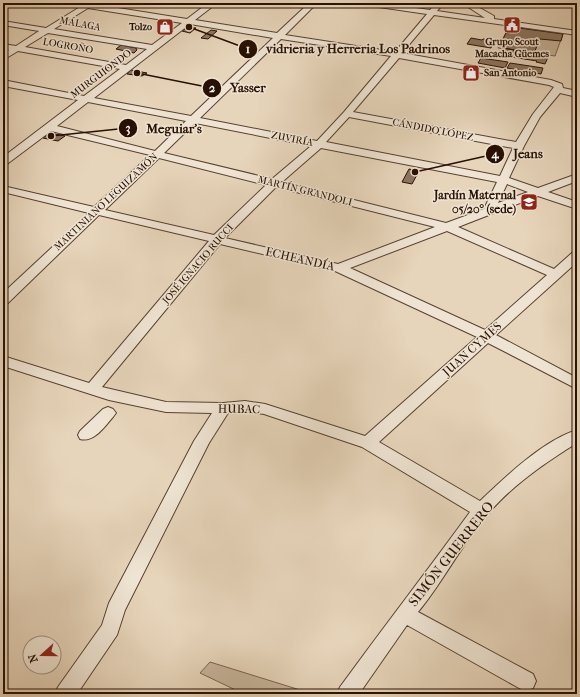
<svg xmlns="http://www.w3.org/2000/svg" width="580" height="697" font-family="'IM FELL French Canon',serif">
	<style>
		.green { fill: #c7b49c; stroke: #78624f }
		.building { fill: #8b7662; stroke: #281002 }
		.lines { fill: none; stroke-linecap: round; stroke-linejoin: round }
		.minor-casing { stroke: #584130; stroke-width: 2 }
		.minor { fill: #efe4d3; fill-rule: evenodd }
		.labels { text-anchor: middle; dominant-baseline: central; stroke-width: 3; stroke-linejoin: round; paint-order: stroke }
		.far-street-label { font-size: 10px; fill: #281002; stroke: #efe4d3 }
		.far-poi-label { font-size: 10px; font-weight: bold; fill: #281002; stroke: #efe4d3; text-anchor: end }
		.poi-label { font-size: 12px; font-weight: bold; fill: #281002; stroke: #efe4d3; text-anchor: end }
		.street-label { font-size: 12px; fill: #281002; stroke: #efe4d3 }
		.near-street-label { font-size: 14px; fill: #281002; stroke: #efe4d3 }
		.leader { fill: none; stroke: #281002; stroke-width: 1.5 }
		.callout-dot { fill: #281002; stroke: #efe4d3; stroke-width: 1.5 }
		.mark-label { font-size: 12px; text-anchor: middle; font-weight: bold; fill: #fff }
		.callout-label { font-size: 13px; text-anchor: middle; font-weight: bold; fill: #281002; stroke: #efe4d3; stroke-width: 3; stroke-linejoin: round; paint-order: stroke }
	</style>
	<rect width="100%" height="100%" fill="#e7d5bb"/>
	<filter id="stains"><feTurbulence type="fractalNoise" baseFrequency=".005" numOctaves="4"/><feColorMatrix values="0 0 0 0 .2 0 0 0 0 .09 0 0 0 0 .02 0 0 0 .5 -.17"/></filter>
	<radialGradient id="worn" r=".72"><stop offset=".6" stop-color="#630" stop-opacity="0"/><stop offset="1" stop-color="#630" stop-opacity=".3"/></radialGradient>
	<path class="green" d="M509,27l54,7 -8,22 -57,-8z
		M210,662l103,32h-69l-44,-21z"/>
	<path class="building" d="M164,23l9,2 -8,4 -8,-1z
		M188,27l8,1 -6,5 -8,-2z
		M512,27l51,7 -2,7 -21,-2 -6,14 -31,-5 1,-1 -4,-2 6,-12 3,1z
		M211,30l6,1 -9,8 -7,-1z
		M471,38l11,2 1,-1 11,1 -3,8 -24,-4z
		M121,45l15,3 1,2 -3,3 -18,-4z
		M503,48l11,2 -1,2 27,4v-2l9,1 -4,9 -9,-2 1,-1 -38,-6z
		M481,58l27,4 -3,6 -27,-5z
		M510,63l33,5 -2,6 -34,-6z
		M131,70l16,3 -5,3 -15,-2z
		M467,71l7,1 -4,5 -7,-2z
		M50,133l15,3 -7,5 -15,-3z
		M409,169l10,2 -7,13 -10,-2z"/>
	<g class="lines">
		<g class="minor-casing">
			<path id="minor" d="M66,3h27v1l94,15 21,-16h9l-22,17 82,13 32,-30h8l-32,32 110,17 32,-38 -62,-9 -4,-2h20l49,7 6,-7h8l-7,8 48,7 -23,-15h9l23,13v3l83,12v4l-143,-20 -32,38 149,27 11,4 1,4 14,3v6l-17,-4 -20,24 -16,29 -15,32 29,10 39,-14v7l-29,11 29,10v7l-39,-13 -80,31 96,42 19,-17 4,-1v11l-81,73 81,43v11l-89,-46 -109,99 101,59c25,-24 64,-61 97,-71v13c-31,19 -67,44 -90,72 -26,30 -44,67 -69,97l115,62 3,7 -3,7 -7,3 -7,-3 -112,-63 -48,69h-22l3,-7c43,-59 87,-116 130,-175l-108,-65 -98,-33 -19,-3 -17,2 -19,30 -84,167 -8,25 -40,59h-22l3,-7 44,-62 7,-22 85,-162 18,-28 -46,-1 -57,-12 -106,-34v-10l86,27 120,-142 -110,-26 -91,88 -5,1v-11l86,-80 -86,-21v-6l91,21 56,-52 -99,-24 -44,33 -4,1v-8l75,-57 -75,-14v-6l81,16 36,-27 -102,-18 -15,9v-7l6,-3 -6,-2v-4l13,2 23,-15 -36,-6v-4l43,7 34,-21 -13,-2zM88,8l94,15 -30,22 -98,-16zM190,24l83,14 -82,78 -97,-18zM48,33l99,16 -21,16 -101,-18zM281,39l110,17 -47,56 -27,29 -117,-23zM399,58l150,27 5,2 -21,27 -17,28 -163,-30zM88,102l98,19 -31,30 -98,-25zM349,117l164,31 -13,28 -174,-34zM195,123l116,23 -39,33 -108,-26zM321,148l176,34 -13,27 -38,14 -164,-41zM159,158l107,27 -52,50 -109,-25zM507,184l21,8 -30,11zM276,187l159,40 -97,37 -113,-26zM447,231l100,44 -62,55 -135,-62zM220,244l115,27 142,66 -112,99 -100,-32 -20,-3 -22,2 -57,-1 -64,-15z
				M108,407l5,2 3,4 -3,4c-8,9 -19,26 -33,22l-2,-4 2,-4 23,-22z"/>
		</g>
		<use href="#minor" class="minor"/>
	</g>
	<defs>
		<g id="civic-square" transform="scale(0.9)"><rect x="-9" y="-9" width="18" height="18" rx="4" fill="#8f2418" stroke="#efe4d3"/><path d="M-.6-6.5H3V-4.5H.6V-3L4-1V1h2V6H-6V1h2V-1L-.6-3ZM-1.2 2.5V6h2.4V2.5Z" fill="#fff"/></g>
		<g id="shop-square" transform="scale(0.9)"><rect x="-9" y="-9" width="18" height="18" rx="4" fill="#8f2418" stroke="#efe4d3"/><path d="M-5-2.5h2.3a2.7 3.5 0 0 1 5.4 0H5L5.5 6h-11ZM-1.5-2.5h3a1.5 2.3 0 0 0-3 0Z" fill="#fff"/></g>
		<g id="school-square" transform="scale(0.9)"><rect x="-9" y="-9" width="18" height="18" rx="4" fill="#8f2418" stroke="#efe4d3"/><path d="M0-5L7-2L0 1L-7-2ZM-4 1L0 2.5L4 1V4Q0 6-4 4Z" fill="#fff"/></g>
	</defs>
	<g fill-rule="evenodd">
		<use href="#civic-square" x="512" y="25"/>
		<use href="#shop-square" x="165" y="27"/>
		<use href="#shop-square" x="471" y="73"/>
		<use href="#school-square" x="529" y="202"/>
	</g>
	<g class="labels">
		<g class="far-street-label">
			<text transform="translate(80 24) rotate(10)">MÁLAGA</text>
			<text transform="translate(68 46) rotate(10)">LOGROÑO</text>
			<text transform="translate(101 74) rotate(-37)">MURGUIONDO</text>
			<text transform="translate(433 130) rotate(11)">CÁNDIDO LÓPEZ</text>
			<text transform="translate(292 139) rotate(11)">ZUVIRÍA</text>
			<text transform="translate(305 191) rotate(14)">MARTÍN GRANDOLI</text>
			<text transform="translate(106 202) rotate(-43)">MARTINIANO LEGUIZAMÓN</text>
			<text transform="translate(198 264) rotate(-49)">JOSÉ IGNACIO RUCCI</text>
		</g>
		<g class="far-poi-label">
			<text x="152" y="27">Tolzo</text>
			<text x="512" y="42" text-anchor="middle">Grupo Scout<tspan x="512" dy="12">Macacha Güemes</tspan></text>
			<text x="484" y="73" text-anchor="start">San Antonio</text>
		</g>
		<g class="poi-label">
			<text x="516" y="195">Jardín Maternal<tspan x="516" dy="14">05/20° (sede)</tspan></text>
		</g>
		<g class="street-label">
			<text transform="translate(300 259) rotate(13)">ECHEANDÍA</text>
			<text transform="translate(472 349) rotate(-42)">JUAN CYMES</text>
			<text transform="translate(239 409) rotate(1)">HUBAC</text>
		</g>
		<g class="near-street-label">
			<text transform="translate(451 554) rotate(-52)">SIMÓN GUERRERO</text>
		</g>
	</g>
	<path class="leader" d="M189 27L248 49M137 73L212 88M51 136L128 128M415 172L495 154"/>
	<g class="callout-dot">
		<circle cx="189" cy="27" r="4"/>
		<circle cx="137" cy="73" r="4"/>
		<circle cx="51" cy="136" r="4"/>
		<circle cx="415" cy="172" r="4"/>
		<circle cx="248" cy="49" r="10"/>
		<circle cx="212" cy="88" r="10"/>
		<circle cx="128" cy="128" r="10"/>
		<circle cx="495" cy="154" r="10"/>
	</g>
	<g class="mark-label">
		<text x="248" y="53">1</text>
		<text x="212" y="92">2</text>
		<text x="128" y="132">3</text>
		<text x="495" y="158">4</text>
	</g>
	<g class="callout-label">
		<text x="358" y="53">vidrieria y Herreria Los Padrinos</text>
		<text x="248" y="92">Yasser</text>
		<text x="174" y="133">Meguiar's</text>
		<text x="528" y="158">Jeans</text>
	</g>
	<rect width="580" height="697" fill="none" stroke="#e7d5bb" stroke-width="16"/>
	<rect x="4" y="4" width="572" height="689" fill="none" stroke="#281002" stroke-width="2"/>
	<rect x="8" y="8" width="564" height="681" fill="none" stroke="#281002"/>
	<g transform="translate(42 655) rotate(249)"><circle r="19" fill="#efe4d3" stroke="#9f8f7f"/>
	<path d="M0-3L7 15L0 10L-7 15Z" fill="#8f2418"/>
	<text y="-6" font-size="11" font-weight="bold" text-anchor="middle" fill="#281002">N</text>
	</g>
	<rect width="100%" height="100%" filter="url(#stains)"/>
	<rect width="100%" height="100%" fill="url(#worn)"/>
</svg>
